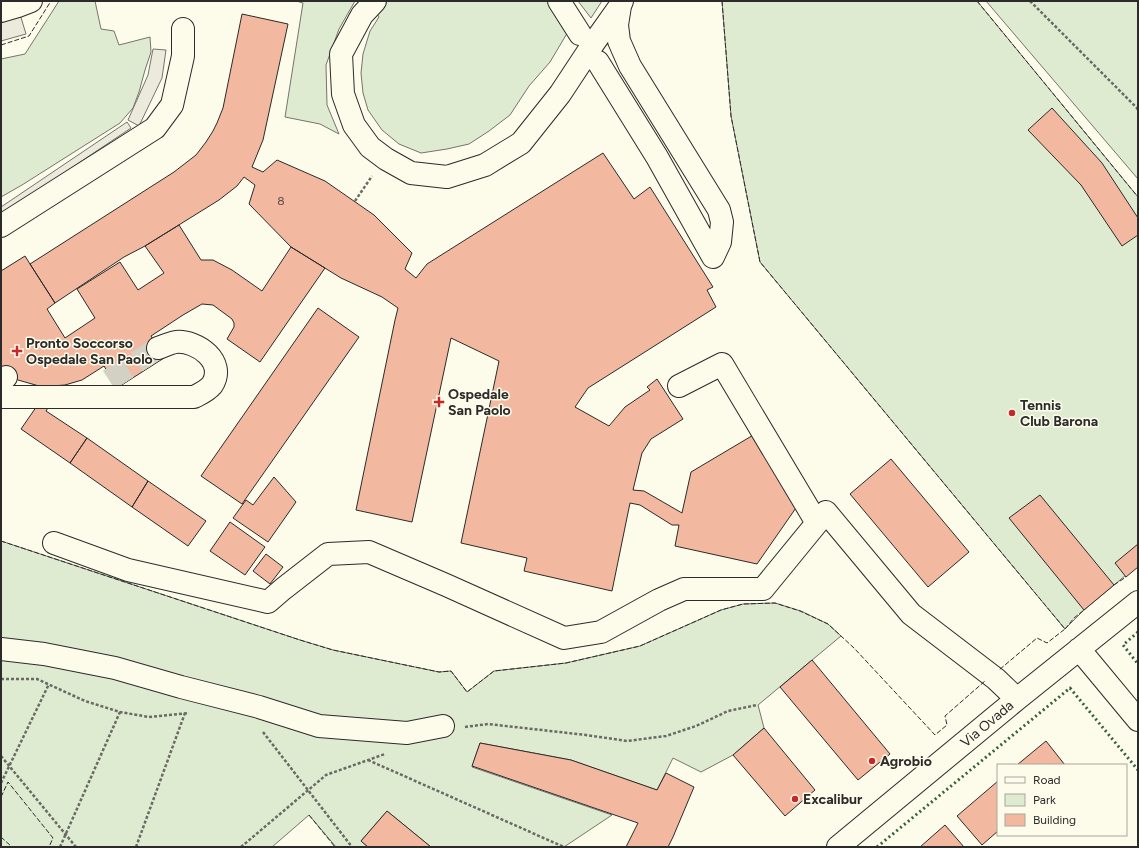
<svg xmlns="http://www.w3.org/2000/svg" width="1139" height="848" font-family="Figtree,sans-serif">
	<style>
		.green { fill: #deebd1; stroke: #74746e }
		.parking { fill: #eceadb; stroke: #74746e }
		.building { fill: #f2b8a0; stroke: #2b2b2b }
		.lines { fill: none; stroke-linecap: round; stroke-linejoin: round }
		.minor-tunnel { stroke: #d3d1c4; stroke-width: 22; stroke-dasharray: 22 11; stroke-linecap: butt }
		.minor-casing { stroke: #2b2b2b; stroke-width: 24 }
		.path { stroke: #6a6964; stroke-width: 2.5; stroke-dasharray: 3 2; stroke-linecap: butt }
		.minor { stroke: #fdfbea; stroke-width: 22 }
		.hedge { stroke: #34623c; stroke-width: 3; stroke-dasharray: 2 3; stroke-linecap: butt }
		.fence { stroke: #2b2b2b; stroke-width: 1; stroke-dasharray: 5 2; stroke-linecap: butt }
		.poi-dot { fill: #c62828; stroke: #fdfbea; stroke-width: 1.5 }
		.labels { text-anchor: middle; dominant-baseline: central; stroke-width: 3; stroke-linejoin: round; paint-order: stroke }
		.number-label { font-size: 12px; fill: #5d4e48 }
		.poi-label { font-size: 14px; font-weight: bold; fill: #2b2b2b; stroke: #fdfbea; text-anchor: start }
		.street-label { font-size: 14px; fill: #2b2b2b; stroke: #fdfbea }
	</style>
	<rect width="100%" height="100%" fill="#fdfbea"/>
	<path class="green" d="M59,1h36l6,28 13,2 5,14 31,-8 1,15 -6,18 -6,22 -6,16 -13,15 -98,62 -21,12v-138l24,-5z
		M296,1h59l-16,28 -13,36 1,40 12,29 -19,-10 -35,-7 18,-114z
		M384,1h167l18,29 -19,32 -21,24 -19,29 -21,16 -20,13 -22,5 -26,4 -22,-9 -17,-14 -14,-20 -5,-17 -2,-20 2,-19 7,-23 9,-14 -5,-8z
		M578,1h24l-11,17z
		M722,1h255l161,196v368l-54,45 -19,19 -305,-367 -29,-146z
		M986,1h152v178z
		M1,541l299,99 33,10 106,22 12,-1 16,21 27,-21 72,-8 74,-17 81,-36 22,-6 32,-1 26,8 27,13 13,12 -83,69 6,23 -31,27 -32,17 -28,-14 -16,32 -86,-30 -91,-17 -8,24 140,48 -48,32h-133l-44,-36 -26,30 7,6h-32l-27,-32 -37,32h-271z"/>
	<path class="parking" d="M1,1h15l10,33 -25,7z
		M153,49l13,1 -4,28 -23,48 -11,-6 20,-45z
		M127,122l4,6 -130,87v-8z"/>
	<path class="building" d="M242,14l46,10 -25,116 -11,27 11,5 14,-12 48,21 49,34 38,38 -7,16 11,9 11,-14 176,-111 31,46 16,-12 63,100 -6,3 9,17 -128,81 -13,19 34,19 16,-19 25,-17 -3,-3 10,-8 26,40 -32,20 -9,14 -9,37 11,1 38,22 9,-41 64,-38 43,71 -41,59 -82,-18 4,-21h-7l-32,-20 -10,-2 -18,88 -88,-20 3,-13 -66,-15 38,-182 -48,-23 -39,184 -56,-12 39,-190 3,-12 -16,-11 -41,-19 -50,-31 -42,-43 6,-19 -11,-8 -7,9 -18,14 -74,46 -21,11 -69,46 -25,-39 144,-92 22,-17 10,-13 7,-11 4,-8 6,-15z
		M1052,108l50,55 36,55v17l-16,11 -41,-61 -53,-55z
		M179,225l22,35h12l19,10 30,21 29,-44 34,21 -65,94 -33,-23 7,-12v-4l-2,-4 -19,-14 -11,-1 -19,11 -32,21 13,22 -47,30 -13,-22 -22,14 -17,5 -14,1h-12l-21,-6 -17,-10v-99l24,-15 5,8 25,39 -8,6 18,29 30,-20 -18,-29 43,-27 18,28 26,-17 -19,-27z
		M318,308l41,29 -117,167 -41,-28z
		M39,403h12l-5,8 41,27 -17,25 -49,-34z
		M87,438l61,43 -16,26 -62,-44z
		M891,459l78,93 -41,35 -78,-93z
		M274,477l22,25 -28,40 -35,-24 13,-18 7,5z
		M148,481l58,40 -18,25 -56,-39z
		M1040,495l74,90 -30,25 -75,-92z
		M230,522l35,25 -20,28 -35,-24z
		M1138,544v23l-12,10 -11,-14z
		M266,554l17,13 -13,17 -17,-13z
		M812,660l78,94 -32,26 -78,-93z
		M764,728l51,62 -30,26 -52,-61z
		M1046,741l19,24h-48z
		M480,743l91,17 86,30 9,-17 28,14 -21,50 -5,10h-42l12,-24 -166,-57z
		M998,781v50l-16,14 -25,-29z
		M387,811l44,36h-63l-7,-6z
		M945,825l19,22h-44z"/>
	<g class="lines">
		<path class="minor-tunnel" d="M109,380l49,-32"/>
		<g class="minor-casing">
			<path id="minor" d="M375,1l-13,14 -21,39 2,40 11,31 16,22 16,12 25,14 36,4 38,-12 36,-22 39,-49 33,-50 27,-38 2,-5
				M559,1l21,33
				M620,6l-3,19 2,16 11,25 89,144 3,12 -2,20 -7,15
				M1,11l17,-5 13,-5
				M598,62l59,95 56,100
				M1,226l154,-98 17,-23 11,-49v-27
				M1,382l5,-5
				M679,386l43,-22 95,159
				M1,397h193c6,-3 13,-6 18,-12 15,-23 -15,-45 -36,-43 -6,1 -12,4 -18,6
				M54,543l74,27 140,32 15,-13 45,-35 41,-2 77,33 118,53 37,-6 58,-32 25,-11h79l63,-77 85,102 85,65 21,20
				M1,649l43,5 71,14 66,19 78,20 60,19 88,7 36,-7
				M1079,649l59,71
				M838,847l179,-148 121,-97"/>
		</g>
		<path class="path" d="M1030,1l107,107 1,3
			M355,201l17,-25
			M1,679h36l48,22 35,11 29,5 40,-4
			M465,727l23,-3 98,11 41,6 39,-5 30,-10 32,-15 29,-6
			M263,732l89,115
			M1,756l75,91
			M368,760l196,87
			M1,783l48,-99
			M60,847l60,-135
			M136,847l49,-134
			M241,847l85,-72 59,-21"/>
		<use href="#minor" class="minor"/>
		<path class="hedge" d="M1138,632l-15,13 15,19
			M877,847l193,-159 68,82"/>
		<path class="fence" d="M722,1l9,115 29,146 305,367 -18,14 -10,-5 -38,32
			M977,1l161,196
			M1,45l28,-9 22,-35
			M1,541l299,99 33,10 106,22 12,-1 16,21 27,-21 72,-8 74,-17 81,-36 22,-6 32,-1 25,8 28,13 26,24 81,87 12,-10 -2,-9 40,-35
			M1114,585l12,-8
			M1065,629l9,-11 10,-8
			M1,797l7,-15 45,56 -4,9
			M309,815l26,32
			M1,837l11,10"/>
	</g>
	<g class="poi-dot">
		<path d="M15 345h4v4h4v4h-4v4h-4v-4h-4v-4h4z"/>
		<path d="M437 396h4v4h4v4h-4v4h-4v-4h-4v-4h4z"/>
		<circle cx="1012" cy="413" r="4"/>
		<circle cx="872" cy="761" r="4"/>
		<circle cx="795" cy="799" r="4"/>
	</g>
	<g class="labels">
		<g class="number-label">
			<text x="281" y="201">8</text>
		</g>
		<g class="poi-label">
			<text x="26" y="343">Pronto Soccorso<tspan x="26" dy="16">Ospedale San Paolo</tspan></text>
			<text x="448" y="394">Ospedale<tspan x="448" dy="16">San Paolo</tspan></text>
			<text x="1020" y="405">Tennis<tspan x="1020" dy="16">Club Barona</tspan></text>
			<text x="880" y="761">Agrobio</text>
			<text x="803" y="799">Excalibur</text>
		</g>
		<g class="street-label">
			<text transform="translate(987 724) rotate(-40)">Via Ovada</text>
		</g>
	</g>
	<rect width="1139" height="848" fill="none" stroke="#2b2b2b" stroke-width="4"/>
	<rect x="997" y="764" width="130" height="72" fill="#fdfbea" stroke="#a9a89e"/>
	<rect x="1005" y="777" width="20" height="6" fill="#fdfbea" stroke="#a9a89e"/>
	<text x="1033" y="784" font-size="12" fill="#2b2b2b">Road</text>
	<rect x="1005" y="794" width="20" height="12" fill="#deebd1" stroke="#a9a89e"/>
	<text x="1033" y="804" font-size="12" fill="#2b2b2b">Park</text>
	<rect x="1005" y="814" width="20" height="12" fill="#f2b8a0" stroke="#a9a89e"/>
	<text x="1033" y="824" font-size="12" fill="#2b2b2b">Building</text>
</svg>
